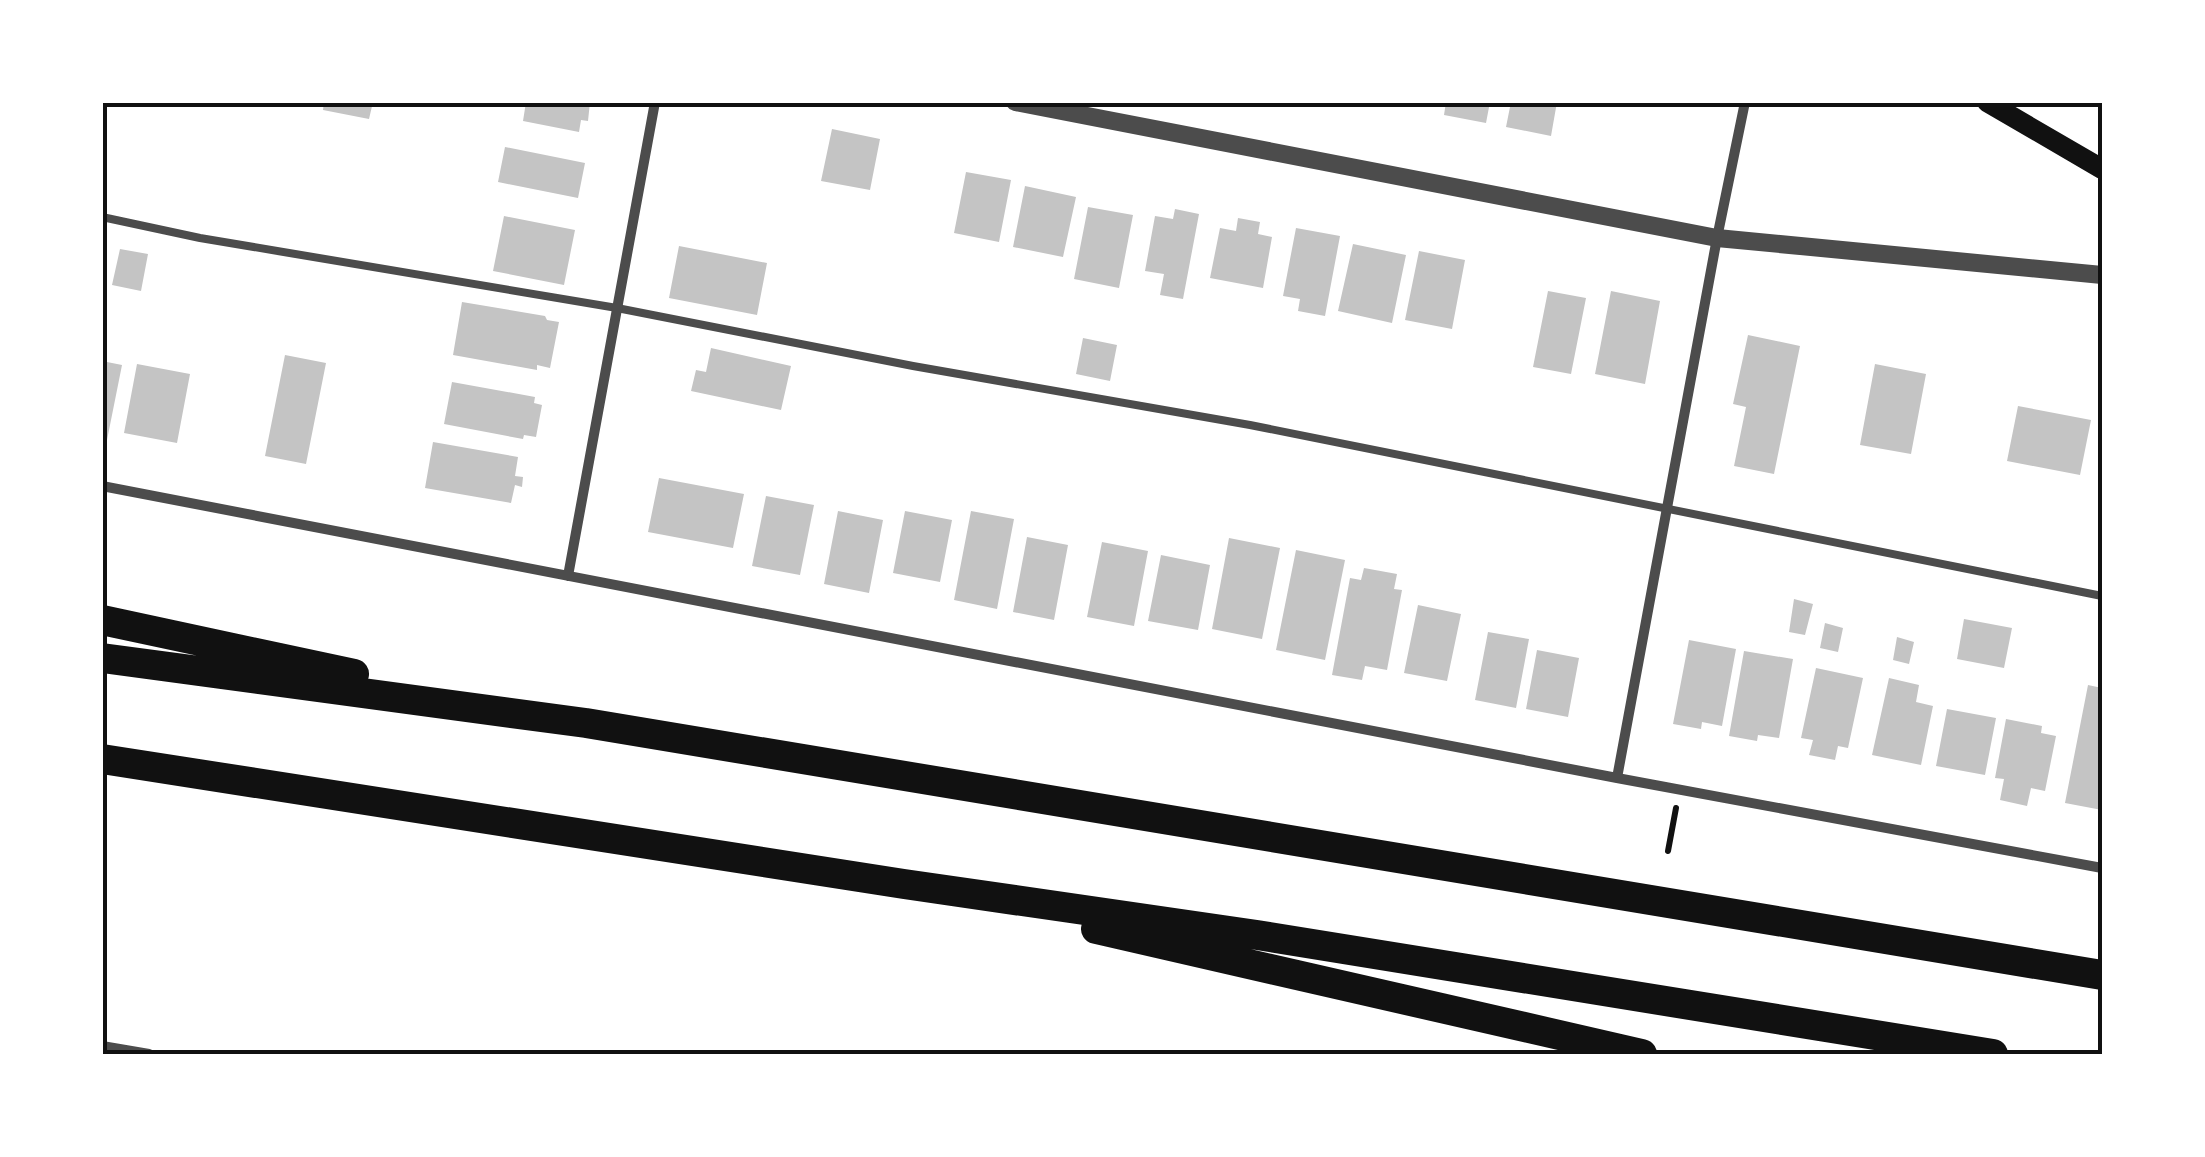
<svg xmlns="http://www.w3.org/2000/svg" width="2205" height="1157" font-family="Signika,sans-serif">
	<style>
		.building { fill: #c4c4c4 }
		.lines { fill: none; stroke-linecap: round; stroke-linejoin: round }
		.path { stroke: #111; stroke-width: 6 }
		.service { stroke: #4c4c4c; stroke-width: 8 }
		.minor { stroke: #4c4c4c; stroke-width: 10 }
		.tertiary { stroke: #4c4c4c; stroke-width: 18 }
		.secondary { stroke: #111; stroke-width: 20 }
		.motorway { stroke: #111; stroke-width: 30 }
		.neatline { fill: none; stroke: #111; stroke-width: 4 }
	</style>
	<rect width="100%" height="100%" fill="#fff"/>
	<path class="building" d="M324,102h49l-4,17 -46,-9z
		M526,102h64l-2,19 -7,-1 -2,12 -56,-11z
		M1446,102h44l-4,21 -42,-8z
		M1511,102h46l-6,34 -45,-9z
		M832,129l48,10 -10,51 -49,-9z
		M505,147l80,16 -7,35 -80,-16z
		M966,172l45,8 -12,62 -45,-9z
		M1025,186l51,11 -13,60 -50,-10z
		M1088,207l45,8 -14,73 -45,-9z
		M1175,209l24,5 -16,85 -23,-4 4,-21 -19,-3 10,-55 18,3z
		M504,216l71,14 -11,55 -71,-14z
		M1238,218l22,4 -2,12 14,3 -9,51 -53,-10 10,-50 16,3z
		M1296,228l44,8 -15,80 -27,-5 2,-12 -17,-3z
		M1353,244l53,11 -14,68 -54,-12z
		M679,246l88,17 -10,52 -88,-17z
		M120,249l28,5 -7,37 -29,-6z
		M1419,251l46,9 -13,69 -47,-9z
		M1548,291l38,7 -15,76 -38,-7z
		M1611,291l49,10 -15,83 -50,-10z
		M462,302l83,14 2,4 12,2 -9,46 -13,-3v5l-84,-15z
		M1748,335l52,11 -26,128 -40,-8 12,-59 -13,-3z
		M1083,338l34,7 -7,36 -34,-7z
		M711,348l80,18 -10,44 -90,-19 5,-21 10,2z
		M285,355l41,8 -20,101 -41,-8z
		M102,361l20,4 -15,75 -5,-1z
		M137,364l53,10 -13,69 -53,-10z
		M1875,364l51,10 -15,80 -51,-9z
		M452,382l83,15 -1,6 8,2 -6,32 -12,-2 -1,4 -79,-15z
		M2018,406l73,14 -11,55 -73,-14z
		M433,442l85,15 -3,19 8,1 -1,10 -7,-2 -4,18 -86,-15z
		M659,478l85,16 -11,54 -85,-16z
		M766,496l48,9 -14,70 -48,-9z
		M838,511l45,9 -14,73 -45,-9z
		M905,511l47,9 -12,62 -47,-9z
		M971,511l43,8 -17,90 -43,-9z
		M1027,537l41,8 -14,75 -41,-8z
		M1229,538l51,10 -18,91 -50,-10z
		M1102,542l46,9 -14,75 -47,-9z
		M1296,550l49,10 -20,100 -49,-10z
		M1161,555l49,10 -12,65 -50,-9z
		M1364,568l33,6 -3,15 8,1 -15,80 -22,-4 -3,14 -30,-5 18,-97 11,2z
		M1794,599l19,5 -8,31 -16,-3z
		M1418,605l43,9 -14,67 -43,-8z
		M1964,619l48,9 -8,40 -47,-9z
		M1825,623l18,5 -5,24 -18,-4z
		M1488,632l41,7 -13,69 -41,-8z
		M1897,637l17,5 -5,22 -16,-4z
		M1689,640l47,9 -14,77 -20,-4 -1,7 -28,-5z
		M1537,650l42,8 -11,59 -42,-8z
		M1744,651l49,8 -14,79 -21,-3 -1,6 -28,-5z
		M1816,668l47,10 -15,70 -10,-2 -3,14 -26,-5 4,-15 -12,-2z
		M1889,678l30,7 -3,17 17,4 -12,59 -49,-10z
		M2088,685l14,3v122l-37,-7z
		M1947,709l49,9 -11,57 -49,-9z
		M2006,719l36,7 -1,7 15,3 -11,55 -14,-3 -4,18 -27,-6 4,-21 -9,-1z"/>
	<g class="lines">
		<path class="path" d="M1668,851l8,-43"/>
		<path class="service" d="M102,217l98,21 417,70 296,58 337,59 852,171"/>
		<path class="minor" d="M102,486l1515,292 485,90
			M568,576l87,-474
			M1617,778l100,-540 28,-136
			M102,1046l47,8"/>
		<path class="tertiary" d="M1015,102l702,136 385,37"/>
		<path class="secondary" d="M1987,102l115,67"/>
		<path class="motorway" d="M102,620l252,54
			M102,658l484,65 1516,252
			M102,759l802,125 353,51 736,119
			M1096,929l546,125"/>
	</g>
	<rect width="2205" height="1157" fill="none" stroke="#ffffff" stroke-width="210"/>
	<rect x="105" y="105" width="1995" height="947" class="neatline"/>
</svg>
